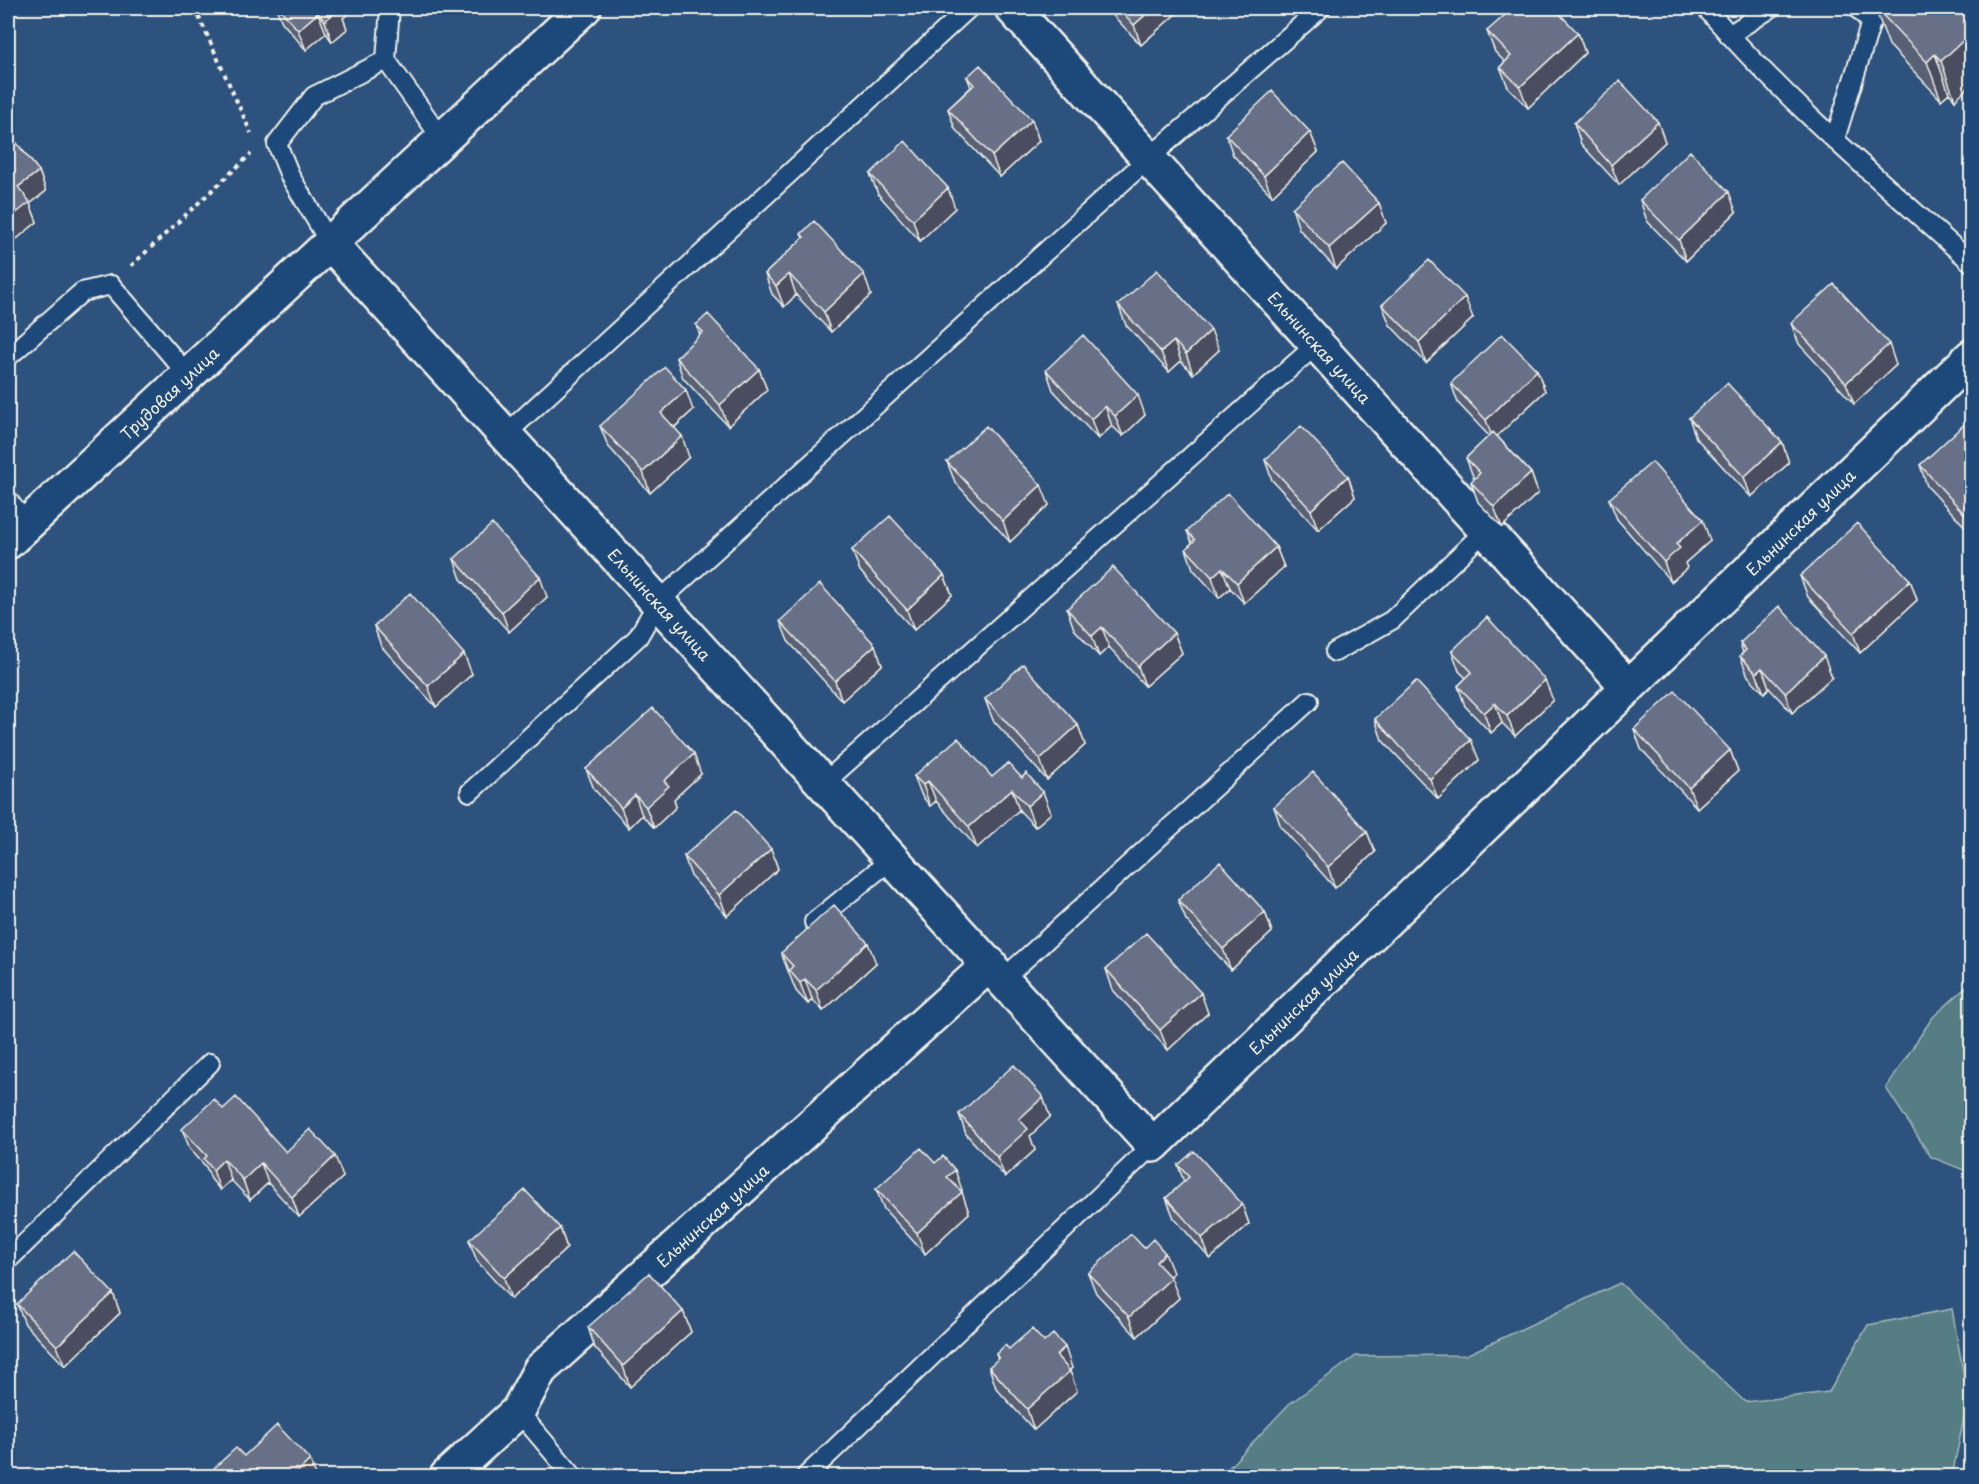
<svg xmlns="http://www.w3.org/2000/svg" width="1979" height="1484" font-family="'Playpen Sans',sans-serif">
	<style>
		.green { fill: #567d84; stroke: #a5b7b6; stroke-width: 1.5 }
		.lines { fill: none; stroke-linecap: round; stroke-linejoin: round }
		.lane-casing { stroke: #f4f1e8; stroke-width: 22 }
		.street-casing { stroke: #f4f1e8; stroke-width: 38 }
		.secondary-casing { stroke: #f4f1e8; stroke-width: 38 }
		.path { stroke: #f4f1e8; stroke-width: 4; stroke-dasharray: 4.5 4.5; stroke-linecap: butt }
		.lane { stroke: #1f4a7a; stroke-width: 18 }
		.street { stroke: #1f4a7a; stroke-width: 33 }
		.secondary { stroke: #1f4a7a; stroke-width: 33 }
		.wall { fill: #596074; stroke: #f4f1e8; stroke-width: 1.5 }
		.shaded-wall { fill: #484e5e; stroke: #f4f1e8; stroke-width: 1.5 }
		.building { fill: #677087; stroke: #f4f1e8; stroke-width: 1.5 }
		.labels { text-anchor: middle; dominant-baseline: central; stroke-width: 6; stroke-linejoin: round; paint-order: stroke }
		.street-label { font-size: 16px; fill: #f4f1e8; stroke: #1f4a7a }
	</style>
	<rect width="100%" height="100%" fill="#2d527d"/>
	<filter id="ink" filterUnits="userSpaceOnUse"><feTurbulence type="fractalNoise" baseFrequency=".0167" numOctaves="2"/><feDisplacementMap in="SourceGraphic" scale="12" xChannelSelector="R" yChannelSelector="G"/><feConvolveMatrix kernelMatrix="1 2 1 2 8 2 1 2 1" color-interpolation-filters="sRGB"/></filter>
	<g filter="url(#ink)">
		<path class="green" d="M1971,983v190l-40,-16 -45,-69 46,-70z
			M1620,1283l125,119 84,-10 39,-67 84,-16 16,90 -16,77h-731l68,-72 67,-48 110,-1z"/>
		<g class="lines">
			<g class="lane-casing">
				<path id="lane" d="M1706,8c79,93 175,173 266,255
					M1857,8l14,14
					M1729,35l42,-27
					M386,60l56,79
					M1835,139l36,-117 15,-14
					M330,243l-39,-65 -14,-34 37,-48 72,-36 4,-52
					M8,357l74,-65 29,-7 77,90
					M505,435l464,-427
					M8,500l18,24
					M1335,652l57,-32 94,-90
					M824,783l493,-439
					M470,792l168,-155 20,-35 491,-444 172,-150
					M814,922l79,-64
					M1003,979l306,-278
					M8,1260l202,-197
					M518,1411l55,65
					M806,1476l347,-331"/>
			</g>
			<g class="street-casing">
				<path id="street" d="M1012,8l616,679
					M330,243l823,902 819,-789
					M447,1476l71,-65 22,-41 450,-406"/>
			</g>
			<g class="secondary-casing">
				<path id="secondary" d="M8,542l576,-534"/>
			</g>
			<path class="path" d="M195,8l56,125
				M131,266l120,-112"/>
			<use href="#lane" class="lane"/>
			<use href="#street" class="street"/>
			<use href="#secondary" class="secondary"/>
		</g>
		<path class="wall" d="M276,8h80l-13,10 4,11 -15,13 -6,-9 -20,17 -24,-28z
			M1106,8h73l1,2 -39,35z
			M1457,8h15l-8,7z
			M1875,8h96l-16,92 -6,-7 -8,7 -52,-55z
			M1487,31l91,2 7,20 -57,55 -20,-21 -8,-20 5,-5 -10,-10z
			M967,77l65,43 7,21 -39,36 -45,-48 -7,-20 23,-22z
			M1574,123l91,19 -46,43 -38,-41z
			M8,132l31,39 7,20 -16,13 7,18 -24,20 -5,-7z
			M1310,132l8,20 -46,44 -39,-41 -7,-20z
			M870,174l85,34 -35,33 -42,-47z
			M1640,200l96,12 -50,49 -39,-40z
			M1379,203l7,20 -50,46 -37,-40 -7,-21z
			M801,234l70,61 -40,37 -35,-37 -12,12 -12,-13 -7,-20 38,-36z
			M1118,305l101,45 -26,24 -12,-13 -12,11 -43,-47z
			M1382,305l91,13 -47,45 -36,-38z
			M1791,323l105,42 -42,39 -55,-60z
			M696,325l63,44 8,21 -39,36 -45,-48 -7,-20 24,-23z
			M1046,370l99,45 -22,21 -11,-10 -14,13 -45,-49z
			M1537,370l8,21 -48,45 34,37 7,20 -36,34 -24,-25 -7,-20 3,-3 -8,-21 23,-22 -31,-33 -7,-20z
			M693,410l-19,18 15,29 -39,36 -42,-47 -8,-20z
			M1689,418l93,24 7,21 -38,34 -55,-59z
			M1971,421v112l-44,-47 -7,-21z
			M1265,460l83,16 7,21 -37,33 -46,-50z
			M947,462l102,43 -39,37 -55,-60z
			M1609,499l101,42 -25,22 2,5 -16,14 -54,-63z
			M1187,531l89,16 8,20 -40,36 -14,-15 -11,10 -26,-29 -7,-20 6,-6z
			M852,550l92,25 8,20 -38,35 -54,-59z
			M454,559l93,38 -38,35 -48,-53z
			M1800,576l110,4 7,20 -57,53 -52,-56z
			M1067,609l107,24 8,20 -37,33 -36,-39 -10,9 -25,-27z
			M780,621l102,44 -40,36 -54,-60z
			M374,626l98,48 -36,33 -55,-61z
			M1740,643l92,34 -40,36 -23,-25 -5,5 -16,-17 -8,-20 3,-3z
			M1452,651l101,49 -38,36 -13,-13 -11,10 -26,-27 -7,-20 8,-8 -7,-7z
			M985,699l93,26 7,20 -38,35 -54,-60z
			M1375,719l104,41 -41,39 -56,-59z
			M1634,729l96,21 8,21 -41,37 -56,-59z
			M586,769l115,5 -27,25 2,8 -22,21 -12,-13 -13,13 -35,-39z
			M914,776l78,1 59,36 -16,14 -16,-17 -42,38 -41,-47 -6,5 -8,-10z
			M1274,807l93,25 8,20 -40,36 -54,-61z
			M771,849l7,20 -51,47 -36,-40 -7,-20z
			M1178,900l87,12 7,20 -41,38 -45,-50z
			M781,953l95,10 -53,48 -11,-12 -4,5 -12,-13z
			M1106,969l102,44 -40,37 -55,-60z
			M223,1109l63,43 57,25 -44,40 -31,-34 -18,17 -19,-20 -11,10 -9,-11 -5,-12 -16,-18 -8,-20z
			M959,1114l91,3 -20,19 5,14 -30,27 -39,-43z
			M935,1163l27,27 -1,1 8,22 -44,41 -41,-45 -8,-20z
			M1178,1165l64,39 7,20 -39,35 -36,-41 -8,-20 18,-16z
			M560,1228l7,20 -56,51 -34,-38 -8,-21z
			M1144,1248l29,25 -4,3 10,22 -42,39 -41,-44 -8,-20z
			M113,1293l7,20 -55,53 -40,-42 -8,-20z
			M683,1311l8,21 -61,55 -35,-39 -7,-21z
			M1044,1342l28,26 -3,2 8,21 -43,39 -38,-42 -7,-21 9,-7 -2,-6 13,-5z"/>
		<path class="shaded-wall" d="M334,8h22l-13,10 4,11 -15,13 -7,-21z
			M1153,8h26l1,2 -39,35 -7,-20z
			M1461,8h11l-8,7z
			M318,13l8,20 -20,17 -8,-20z
			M1578,33l7,20 -57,55 -8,-21z
			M1971,33v51l-16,16 -14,-39z
			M1935,54l14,39 -8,7 -14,-38z
			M1032,120l7,21 -39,36 -8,-21z
			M1658,122l7,20 -46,43 -8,-20z
			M1310,132l8,20 -46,44 -8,-20z
			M39,171l7,20 -16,13 7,18 -24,20 -5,-15v-7l10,-33z
			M948,188l7,20 -35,33 -7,-21z
			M1729,192l7,20 -50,49 -7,-21z
			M1379,203l7,20 -50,46 -7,-21z
			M789,274l7,21 -12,12 -8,-21z
			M864,274l7,21 -40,37 -7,-20z
			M1465,297l8,21 -47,45 -7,-21z
			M1211,330l8,20 -26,24 -7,-20z
			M1174,341l7,20 -12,11 -8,-20z
			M1889,344l7,21 -42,39 -8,-21z
			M759,369l8,21 -39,36 -8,-21z
			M1537,370l8,21 -52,49 -7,-20z
			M686,390l7,20 -25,23 -7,-20z
			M1138,395l7,20 -22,21 -8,-20z
			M1105,406l7,20 -14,13 -7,-20z
			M682,436l7,21 -39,36 -7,-21z
			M1782,442l7,21 -38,34 -7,-20z
			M1531,473l7,20 -36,34 -8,-20z
			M1348,476l7,21 -37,33 -7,-20z
			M1041,485l8,20 -39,37 -7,-21z
			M1703,520l7,21 -25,22 2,5 -16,14 -7,-20 12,-18z
			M1276,547l8,20 -40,36 -7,-20z
			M1222,568l8,20 -11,10 -7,-21z
			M944,575l8,20 -38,35 -7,-20z
			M540,577l7,20 -38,35 -7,-20z
			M1910,580l7,20 -57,53 -7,-20z
			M1102,627l7,20 -10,9 -7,-20z
			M1174,633l8,20 -37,33 -7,-20z
			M875,645l7,20 -40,36 -7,-20z
			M464,654l8,20 -36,33 -8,-21z
			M1824,656l8,21 -40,36 -7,-20z
			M1762,668l7,20 -5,5 -8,-20z
			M1545,680l8,20 -38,36 -8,-20z
			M1495,703l7,20 -11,10 -7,-20z
			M1078,725l7,20 -38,35 -7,-21z
			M1471,740l8,20 -41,39 -8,-20z
			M1730,750l8,21 -41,37 -8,-20z
			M694,754l7,20 -27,25 2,8 -22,21 -8,-21 18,-26z
			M928,781l8,20 -6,5 -7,-21z
			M1012,789l7,21 -42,38 -8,-21z
			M1043,792l8,21 -16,14 -8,-21z
			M635,795l7,20 -13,13 -8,-20z
			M1367,832l8,20 -40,36 -7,-21z
			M771,849l7,20 -51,47 -8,-21z
			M1265,912l7,20 -41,38 -8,-21z
			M868,943l8,20 -53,48 -7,-21z
			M805,979l7,20 -4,5 -8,-21z
			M1201,993l7,20 -40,37 -8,-20z
			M1043,1097l7,20 -20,19 5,14 -30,27 -8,-20 22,-38z
			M335,1156l8,21 -44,40 -7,-20z
			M224,1159l7,21 -11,10 -7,-20z
			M261,1163l7,20 -18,17 -7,-20z
			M955,1170l7,20 -7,7 -8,-20z
			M962,1192l7,21 -44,41 -8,-21z
			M1242,1204l7,20 -39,35 -8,-21z
			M560,1228l7,20 -56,51 -7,-21z
			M1165,1253l8,20 -10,9 -7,-20z
			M1171,1278l8,20 -42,39 -8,-20z
			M113,1293l7,20 -55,53 -8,-20z
			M683,1311l8,21 -61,55 -7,-21z
			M1065,1347l7,21 -9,8 -7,-21z
			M1070,1371l7,20 -43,39 -7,-21z
			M310,1460l6,16h-23z"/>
		<path class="building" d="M279,8h59l1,1 -14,12 -7,-8 -20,17z
			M1118,8h35l-19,17z
			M1513,8h41l24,25 -58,54 -20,-20 11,-11 -24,-25z
			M1876,8h95v25l-30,28 -6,-7 -8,8z
			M980,65l52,55 -40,36 -44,-47 26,-24 -7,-8z
			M1620,81l38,41 -47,43 -37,-42z
			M1272,91l38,41 -46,44 -38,-41z
			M8,132l31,39 -21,16 12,15 -22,18z
			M905,141l43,47 -35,32 -43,-46z
			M1690,151l39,41 -50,48 -39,-40z
			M1342,163l37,40 -50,45 -37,-40z
			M814,221l50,53 -40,38 -35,-38 -13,12 -11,-12 39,-37 -3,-3z
			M1429,260l36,37 -46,45 -37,-37z
			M1157,270l54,60 -25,24 -12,-13 -13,11 -43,-47z
			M1834,284l55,60 -43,39 -55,-60z
			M708,314l51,55 -39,36 -44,-47 27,-26 -7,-7z
			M1502,334l35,36 -51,50 -35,-37z
			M1083,335l55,60 -23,21 -10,-10 -14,13 -45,-49z
			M665,367l21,23 -25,23 21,23 -39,36 -43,-46z
			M1727,383l55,59 -38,35 -55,-59z
			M1970,419l1,2v100l-51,-56z
			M986,426l55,59 -38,36 -56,-59z
			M1301,426l47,50 -37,34 -46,-50z
			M1493,432l38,41 -37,34 -23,-25 9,-9 -14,-15z
			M1652,462l51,58 -27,24 4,4 -16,14 -55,-63z
			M1228,493l48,54 -39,36 -15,-15 -10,9 -26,-28 9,-9 -8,-9z
			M890,516l54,59 -37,35 -55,-60z
			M1857,523l53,57 -57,53 -53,-57z
			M492,524l48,53 -38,35 -48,-53z
			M1113,567l61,66 -36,33 -36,-39 -10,9 -25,-27z
			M820,584l55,61 -40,36 -55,-60z
			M410,593l54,61 -36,32 -54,-60z
			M1779,606l45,50 -39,37 -23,-25 -6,5 -16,-17 6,-6 -6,-7z
			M1487,617l58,63 -38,36 -12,-13 -11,10 -26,-27 14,-14 -20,-21z
			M1023,664l55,61 -38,34 -55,-60z
			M1416,681l55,59 -41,39 -55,-60z
			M1675,691l55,59 -41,38 -55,-59z
			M653,708l41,46 -30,27 5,5 -23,21 -11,-12 -14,13 -35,-39z
			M958,738l34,39 16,-14 14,15 4,-5 17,19 -16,14 -15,-17 -43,38 -41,-46 -5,4 -9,-9z
			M1313,772l54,60 -39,35 -54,-60z
			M736,810l35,39 -52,46 -35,-39z
			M1220,862l45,50 -42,37 -45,-49z
			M834,905l34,38 -52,47 -11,-11 -5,4 -11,-13 4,-4 -12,-13z
			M1146,933l55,60 -41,37 -54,-61z
			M1014,1065l29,32 -24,22 9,10 -31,28 -38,-43z
			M236,1097l50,55 24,-23 25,27 -43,41 -31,-34 -18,17 -19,-21 -11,11 -9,-11 3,-3 -25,-27 32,-30 9,10z
			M921,1148l14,15 8,-7 12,14 -8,7 15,15 -45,41 -41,-44z
			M1194,1151l48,53 -40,34 -36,-40 23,-21 -11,-12z
			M525,1190l35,38 -56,50 -35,-38z
			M1131,1234l13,14 9,-9 12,14 -9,9 15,16 -42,39 -41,-44z
			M73,1251l40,42 -56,53 -40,-42z
			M649,1273l34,38 -60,55 -35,-39z
			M1032,1329l12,13 9,-8 12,13 -9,8 14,16 -43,38 -38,-42 10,-9 -3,-4 9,-9 4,4z
			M277,1425l33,35 -17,16h-74l-6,-7 23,-21 8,8z
			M827,1472l3,4h-8z"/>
	</g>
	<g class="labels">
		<g class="street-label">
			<text transform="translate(1320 347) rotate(48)">Ельнинская улица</text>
			<text transform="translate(169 393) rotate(-43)">Трудовая улица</text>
			<text transform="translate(1800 522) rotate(-44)">Ельнинская улица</text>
			<text transform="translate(660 604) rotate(48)">Ельнинская улица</text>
			<text transform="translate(1303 1001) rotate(-44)">Ельнинская улица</text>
			<text transform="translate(712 1215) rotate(-42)">Ельнинская улица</text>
		</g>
	</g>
	<rect width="1979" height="1484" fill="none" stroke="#1f4a7a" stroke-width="30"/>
	<rect x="15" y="15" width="1949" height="1454" fill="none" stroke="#f4f1e8" stroke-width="2" filter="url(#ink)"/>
</svg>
